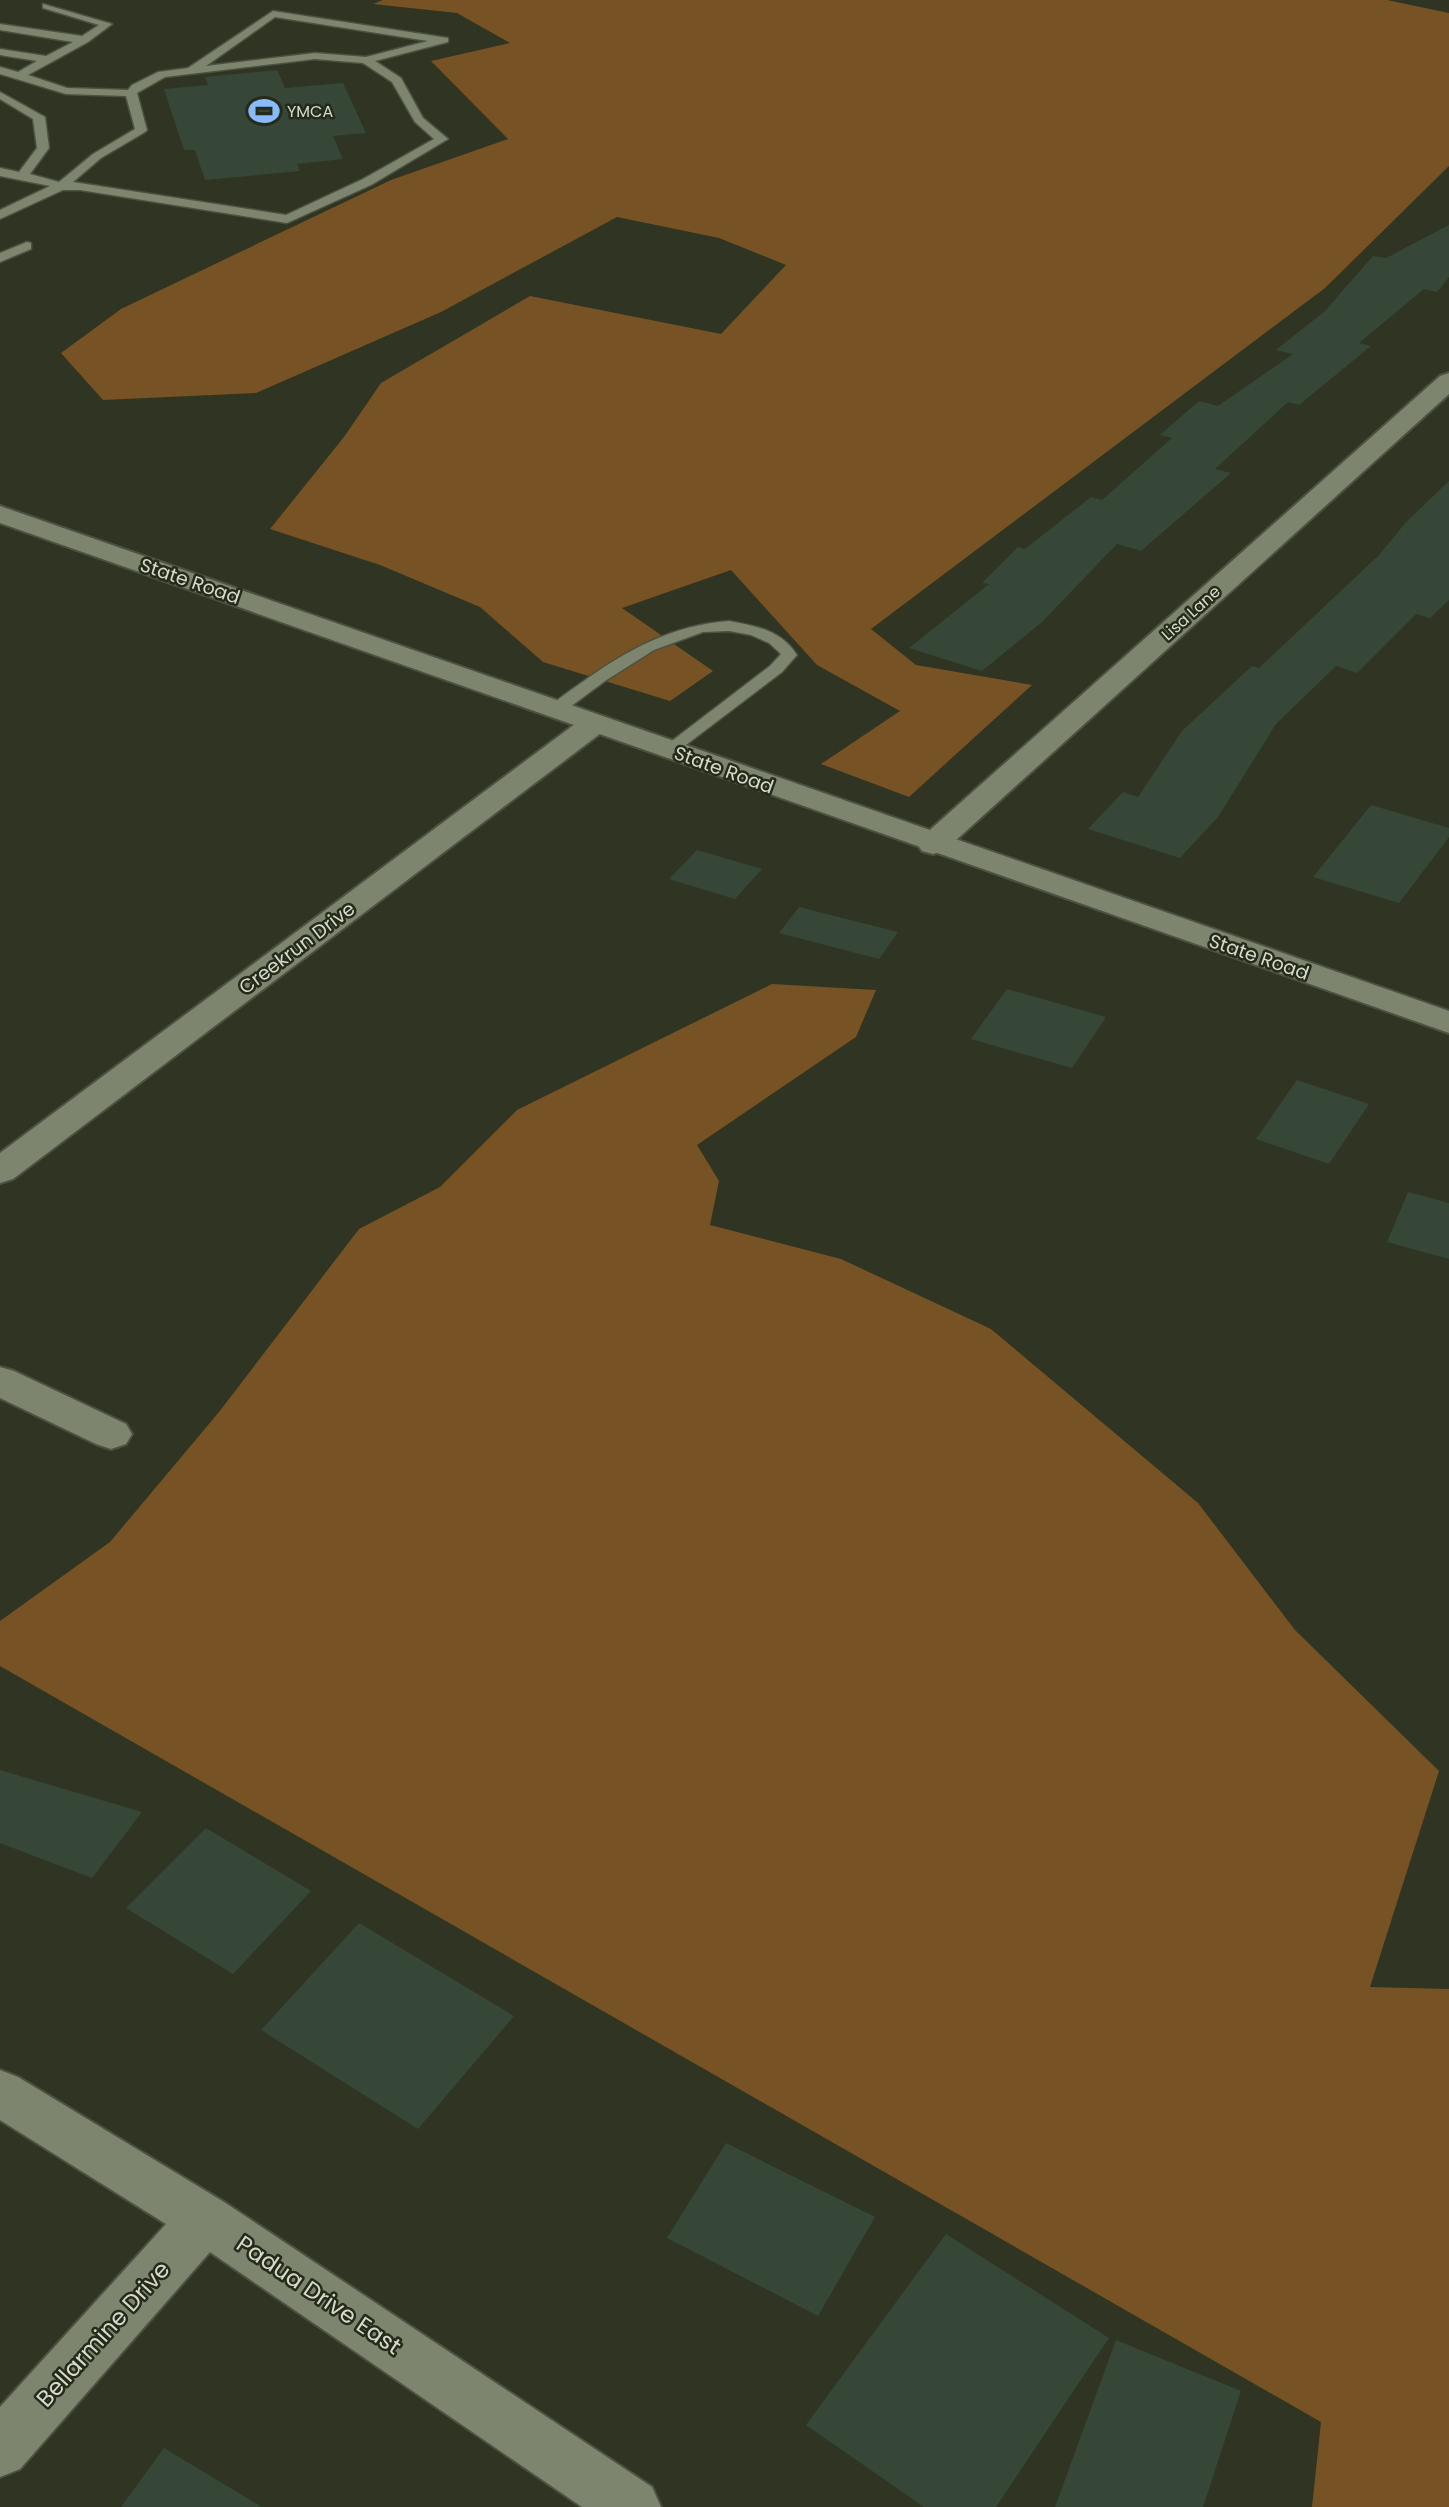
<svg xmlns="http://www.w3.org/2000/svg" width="1449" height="2507" font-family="Poppins,sans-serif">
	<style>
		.green { fill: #775224 }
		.building { fill: #364738 }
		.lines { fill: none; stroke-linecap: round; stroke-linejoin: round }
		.lane-casing { stroke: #4c5142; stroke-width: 3 }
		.street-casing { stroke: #4c5142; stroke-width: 4 }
		.secondary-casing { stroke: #4c5142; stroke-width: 4 }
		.lane { fill: #7d856f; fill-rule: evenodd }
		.street { fill: #7d856f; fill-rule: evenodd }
		.secondary { fill: #7d856f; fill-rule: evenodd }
		.labels { text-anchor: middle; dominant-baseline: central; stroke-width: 5; stroke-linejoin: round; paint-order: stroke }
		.far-poi-label { font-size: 16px; fill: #d6dace; stroke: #252b19; text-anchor: start }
		.far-street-label { font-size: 16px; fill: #d6dace; stroke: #252b19 }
		.street-label { font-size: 19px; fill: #d6dace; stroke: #252b19 }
		.near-street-label { font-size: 23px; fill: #d6dace; stroke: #252b19 }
	</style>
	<rect width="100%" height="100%" fill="#2f3522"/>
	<path class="green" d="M383,0h1004l62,13v153l-124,122 -454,341 45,36 116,20 -123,112 -88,-33 79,-53 -83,-46 -86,-95 -109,38 91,63 -43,30 -127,-39 -63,-55 -100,-42 -110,-36 74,-92 37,-54 149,-87 191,38 65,-69 -67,-27 -102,-21 -176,95 -185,81 -153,7 -42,-47 60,-44 163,-78 107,-51 117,-41 -77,-78 79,-18 -53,-30 -84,-9z
		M772,984l104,6 -20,47 -159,108 22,36 -9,44 131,34 150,70 207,174 97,127 144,141 -69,216 79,2v518h-137l9,-85 -1321,-756v-45l110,-79 109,-130 140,-183 81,-42 77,-77z"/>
	<path class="building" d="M277,70l8,18 58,-5 23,50 -33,3 10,23 -46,5 3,7 -95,9 -10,-30h-11l-20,-61 44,-4 -3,-8z
		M1449,225v52l-12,15 -13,-3 -65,54 12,3 -72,59 -11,-3 -73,67 16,4 -90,78 -24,-7 -75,78 -60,49 -73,-23 80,-64 -7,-1 36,-36 7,2 66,-52 11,3 70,-62 -12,-3 39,-34 19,5 75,-52 -17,-4 49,-39 48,-55 13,2z
		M1449,481v119l-19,18 -14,-4 -59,59 -21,-7 -60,58 -58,93 -38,41 -92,-29 35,-37 15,5 44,-66 70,-65 7,2 120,-113 28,-34z
		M1371,805l78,23v9l-50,66 -86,-26z
		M697,850l65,19 -27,30 -66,-20z
		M799,907l99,25 -19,27 -100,-26z
		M1007,989l99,28 -34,51 -101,-29z
		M1297,1080l72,24 -40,60 -73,-25z
		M1408,1192l41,11v56l-62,-17z
		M0,1770l142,42 -50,66 -92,-35z
		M206,1828l105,63 -78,83 -107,-66z
		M359,1923l155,93 -96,113 -157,-99z
		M726,2143l149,74 -57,99 -151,-78z
		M946,2234l163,104 -113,169h-72l-118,-82z
		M1116,2340l125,51 -38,116h-148z
		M164,2448l98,59h-141z"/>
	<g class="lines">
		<g class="lane-casing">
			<path id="lane" d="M43,4l69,20 -24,18 -60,33 39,13 61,2 4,-5 26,-13 30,-4 85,-57 175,27v4l-73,19 26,17 22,40 25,21 -77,46 -84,38 -207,-33h-17l-63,29v-9l50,-24 -50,-10v-8l19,4 18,-24 -4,-29 -33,-20v-7l45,25 4,31 -19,26 29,8 34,-28 42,-25 -9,-33 -60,-2 -66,-20v-7l18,5 19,-11 -37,-6v-6l46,7 27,-14 -73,-12v-6l82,12 17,-11 -56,-17zM275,17l153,24 -62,16 -51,-4 -109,13zM315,59l48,4 29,19 23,40 19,17 -71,40 -77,36 -213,-33 28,-24 44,-26 2,-2 -10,-37 28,-16z
				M27,242l4,1v6l-31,13v-9z
				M729,621c27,5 52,9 68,34l-15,17 -108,82 -6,1 -8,-5 110,-84 11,-12 -12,-11 -18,-8 -22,-4 -26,1 -49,18 -49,31 -43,32h-12l-2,-3c8,-11 22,-19 33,-27 46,-33 91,-58 148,-62z"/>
		</g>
		<g class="street-casing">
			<path id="street" d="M1449,373v21l-505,457 -11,3 -11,-3 -5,-7 5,-7 518,-461z
				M594,715l11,3 4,6 -4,6 -592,449 -13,4v-30l583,-435z
				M0,1367l14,4 112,53 6,10 -6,10 -15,5 -15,-5 -96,-46z
				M0,2070l18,7 206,125 428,285 9,20h-79l-372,-255 -190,217 -20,8v-70l166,-183 -166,-104z"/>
		</g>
		<g class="secondary-casing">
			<path id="secondary" d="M0,506l1449,505v22l-1449,-510z"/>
		</g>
		<use href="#lane" class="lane"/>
		<use href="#street" class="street"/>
		<use href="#secondary" class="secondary"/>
	</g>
	<defs>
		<g id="stadium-bare" transform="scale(2.415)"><path d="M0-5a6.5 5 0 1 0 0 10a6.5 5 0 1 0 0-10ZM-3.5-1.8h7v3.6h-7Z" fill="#88bafc" stroke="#252b19" stroke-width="2.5" paint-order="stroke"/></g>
	</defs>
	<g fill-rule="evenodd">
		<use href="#stadium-bare" x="264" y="111"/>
	</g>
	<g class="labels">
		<g class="far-poi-label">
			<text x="287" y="111">YMCA</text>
		</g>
		<g class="far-street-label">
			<text transform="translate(1191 613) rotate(-42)">Lisa Lane</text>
		</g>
		<g class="street-label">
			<text transform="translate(190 581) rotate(19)">State Road</text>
			<text transform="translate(724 770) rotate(20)">State Road</text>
			<text transform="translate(297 948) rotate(-37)">Creekrun Drive</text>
			<text transform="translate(1259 957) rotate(19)">State Road</text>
		</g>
		<g class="near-street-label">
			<text transform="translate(319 2295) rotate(34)">Padua Drive East</text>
			<text transform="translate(103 2334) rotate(-48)">Bellarmine Drive</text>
		</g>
	</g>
</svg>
